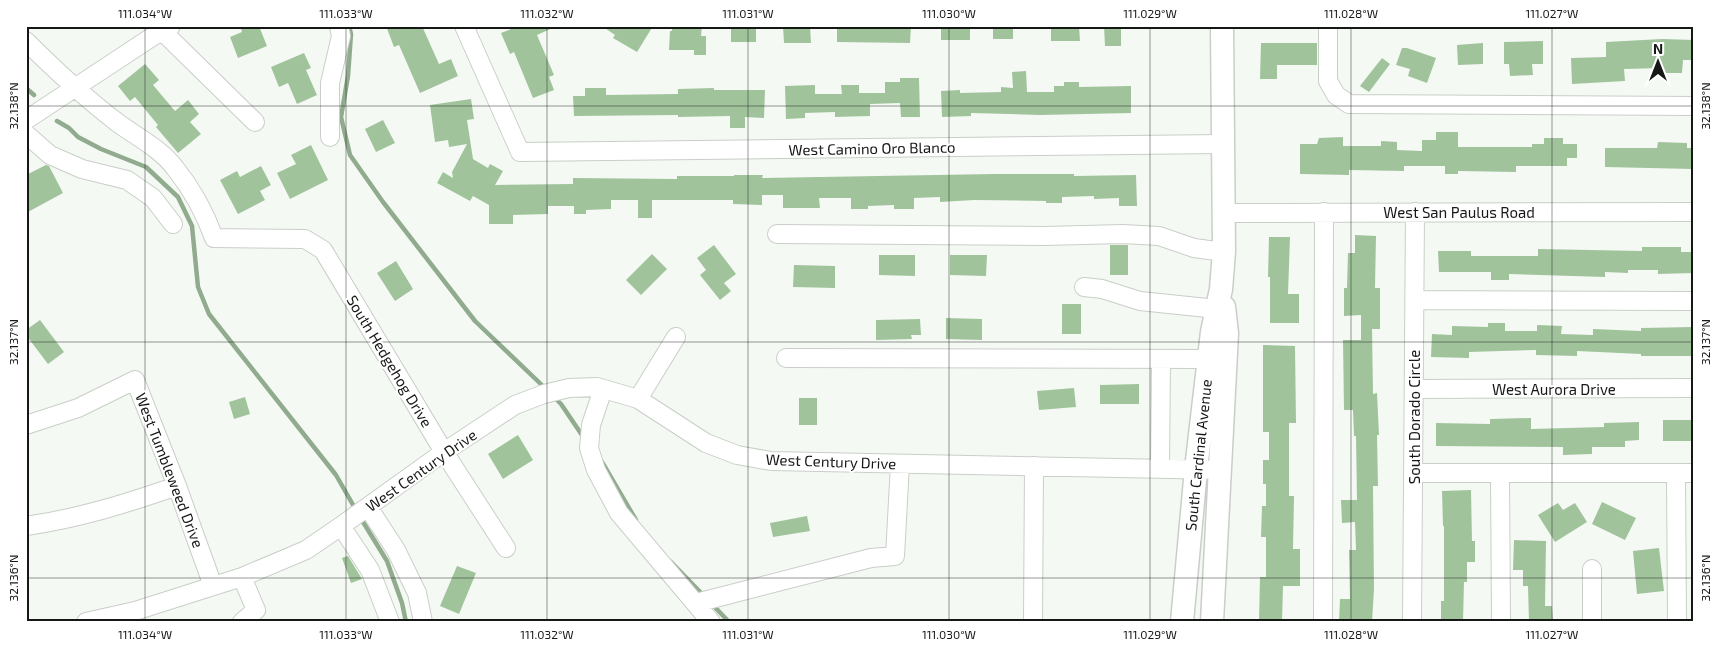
<svg xmlns="http://www.w3.org/2000/svg" width="1720" height="648" font-family="'Exo 2',sans-serif">
	<style>
		.lines { fill: none; stroke-linecap: round; stroke-linejoin: round }
		.stream { stroke: #91ab8e; stroke-width: 4.5 }
		.building { fill: #a0c39c }
		.minor-casing { stroke: #c9cfc8; stroke-width: 20 }
		.major-casing { stroke: #c9cfc8; stroke-width: 25 }
		.minor { stroke: #fff; stroke-width: 18 }
		.major { stroke: #fff; stroke-width: 22 }
		.ticks { fill: none; stroke: #161816; stroke-width: 1; stroke-opacity: 0.45 }
		.labels { text-anchor: middle; dominant-baseline: central; stroke-width: 4; stroke-linejoin: round; paint-order: stroke }
		.street-label { font-size: 15px; fill: #161816; stroke: #fff }
		.neatline { fill: none; stroke: #161816; stroke-width: 2 }
		.ticks-label { font-size: 12px; text-anchor: middle; fill: #161816 }
	</style>
	<rect width="100%" height="100%" fill="#f4faf3"/>
	<g class="lines">
		<path class="stream" d="M349,26l2,8 -3,42 -7,41 9,38 33,47 92,119 71,68
			M26,88l8,7
			M57,121l12,7 9,9 23,12 45,18 32,30 14,29 6,61 11,27 127,161 20,35
			M553,396l8,8 23,34
			M602,462l34,58
			M360,517l27,44 15,42 4,19
			M671,562l33,34
			M711,603l18,19"/>
	</g>
	<path class="building" d="M240,26h19l8,20 -29,12 -8,-21 12,-5z
		M386,26h36l17,38 12,-5 7,17 -38,17 -21,-48 -5,2z
		M510,26h47l-20,9 17,40 -5,2 5,13 -21,8 -19,-46 -4,2 -9,-21 10,-4z
		M602,26h51l-16,26 -24,-14 2,-3z
		M672,26h30l-1,10h5v19h-12v-5h-25l1,-19h2z
		M731,26h25v16h-25z
		M783,26h27l1,17h-27z
		M837,26h74l-1,17 -73,-1z
		M941,26h29v14h-29z
		M993,26h20v13h-20z
		M1051,26h28l1,15h-29z
		M1104,26h17v20h-16z
		M1662,39l32,1v20h-11l-1,13h-21v-5l-37,1 1,12 -53,3 -1,-26 35,-1v-15z
		M1543,41v23h-11l1,11 -23,1 -1,-12h-5v-22z
		M1261,43h56v22h-40v14h-17z
		M1483,43v21l-25,1 -1,-20z
		M1402,48h5l29,10 -9,25 -19,-7 2,-7 -14,-4z
		M304,53l7,15 -5,2 11,25 -20,9 -9,-21 -9,4 -8,-20z
		M1382,58l8,6 -21,28 -9,-6z
		M145,64l14,16 -6,5 22,26 13,-11 11,14 -9,8 11,12 -23,19 -22,-26 2,-2 -23,-28 -5,4 -12,-15z
		M1026,71l1,21h27v-6h10v-4h15v5l52,-1v27l-91,2 -69,-2v3l-29,1 -1,-26 19,-1v3l41,-1v-5l12,1 -1,-16z
		M900,78h19l1,39h-19l-1,-14 -30,1v12l-35,1v-5l-30,1v5l-19,1 -1,-33 30,-1v9h27l-1,-9h18v8h26v-11h15z
		M585,88h21v7l72,-1v-5l36,-1v2h51l-1,28 -19,-1v11h-15v-12l-52,1v-2l-104,1 -1,-20h12z
		M471,99l3,20 -7,1 6,39 15,9 2,-4 13,7 -8,14 78,-1v-6l104,1v-3h57v-1h29l-1,3 232,-4h80v2l62,-1 1,31h-18v-8l-25,1v-3l-32,1v6h-16v-2l-72,-1 -34,2v-5l-26,1v11h-20v-4l-26,1v3h-17v-11h-32l1,10h-37v-13h-21v10l-29,-1v-4h-81v18h-14v-18h-27v9l-25,1v4h-12v-8h-26v8l-35,1v9h-24v-19l-16,-9 -3,5 -33,-18 6,-11 10,6 -1,-6 15,-28 -18,3 -1,-7 -13,2 -5,-37z
		M383,120l12,23 -19,9 -11,-23z
		M1436,132h22v15h74v-3h12v-6h19v6h14v14h-10v8h-51v6l-58,-1v3h-13v-8h-41v5l-55,-1v5l-49,-1v-30h17l2,-6 24,-1v9h38v-5l16,1v8l25,1v-11h14z
		M1658,142l29,1v5h7l-1,21 -88,-2v-19h52z
		M311,145l17,35 -38,19 -13,-26 19,-9 -5,-9z
		M46,165l3,1 14,27 -37,20v-38z
		M261,166l10,19 -11,6 5,9 -27,14 -18,-34 17,-9 3,6z
		M1355,235l21,1 -1,52h5v41h-8l1,65 4,-1 2,42h-2l1,51h-5l1,103 -2,33h-33l1,-23h10l-1,-49h7l-1,-28 -13,1 -1,-23h16l-1,-64h-2l-1,-26h-9l-1,-70h18v-25l-17,1v-28h3l1,-35h7z
		M1269,237h21l-2,57h11v29h-29v-46h-2z
		M714,245l22,29 -12,9 7,8 -11,9 -20,-25 6,-5 -9,-12z
		M1110,245h18v30h-18z
		M1642,247h39v5h13v21l-36,1v-4h-30v3l-23,-1v5l-96,-3v6h-18v-8h-52l-1,-21h33v5h67v-7l104,2z
		M652,254l15,15 -26,26 -15,-15z
		M879,255h36v21l-36,-1z
		M950,255h37l-1,21 -36,-1z
		M396,261l17,28 -18,12 -18,-28z
		M794,265l41,1v22l-42,-1z
		M1062,304h19v30h-19z
		M946,318l36,1v21l-36,-1z
		M920,319l1,16h-10l1,4 -36,1v-20z
		M40,320l24,32 -16,12 -22,-29v-5z
		M1488,323h17v8h32v-6l25,1 -1,8 32,1v-6l48,2v-3l53,-1v29h-53v-2l-64,-3v5l-41,-1v-5l-67,2v6l-38,-1 1,-23 20,1v-9l36,1z
		M1263,345l32,1 1,77h-7v73h5l-1,53h7v37h-17l-1,36h-23l1,-45h6v-40h-5l1,-31h4v-22h-3v-24h6v-28h-6z
		M1139,384v20h-39v-19z
		M1074,388l2,19 -37,3 -2,-19z
		M245,397l5,17 -16,5 -5,-17z
		M799,398h18v27h-18z
		M1531,418v11l73,-2v-4l35,-1v18l-14,1v6h-33v7l-29,1v-8l-127,-1v-23l54,1v-5z
		M1663,420h30v21h-30z
		M518,435l15,25 -30,19 -15,-25z
		M1471,490l1,51h3v21h-8v20h-3l-1,40h-22v-21h3v-75h-1l-1,-35z
		M1602,502l34,16 -11,22 -33,-16z
		M1558,503l5,7 12,-7 12,19 -32,20 -17,-27z
		M807,516l3,15 -37,6 -3,-14z
		M1514,540l32,1 -1,65h7l1,16h-24l-1,-36h-5v-16h-10z
		M1659,548l5,43 -27,3 -4,-43z
		M348,556l14,23 -11,4 -9,-25z
		M457,566l19,7 -17,41 -19,-8z"/>
	<g class="lines">
		<g class="minor-casing">
			<path id="minor" d="M157,26l98,96
				M464,26l56,126 703,-8
				M1328,26v55l8,14 13,9 345,2
				M26,41c29,29 59,57 92,82 19,14 43,26 57,45 17,21 30,45 39,70l91,1 18,11 121,202 62,96
				M26,120l135,-89 10,-5
				M26,134l24,21 32,14 45,11 26,18 20,26
				M330,137v-54l11,-47 -2,-10
				M1224,213l470,-1
				M777,234l267,2 79,-2 36,2 35,12 30,4
				M1084,287l18,2 38,12 77,8
				M1414,300l280,1
				M786,358l422,1
				M603,389l-12,36 -2,23 7,22 23,43 92,109
				M1414,389l280,-1
				M638,399l38,-62
				M26,425l52,-17 57,-28 42,106 36,100
				M1160,469l1,-110
				M1413,473h281
				M1500,473l1,149
				M1676,473l1,149
				M368,507l28,43 21,43 6,29
				M26,526c54,-8 99,-22 151,-40
				M341,526l29,44 20,52
				M242,577l14,33 -14,12
				M696,603l175,-45 24,-2 5,-92
				M86,622l49,-11 107,-34 64,-27 35,-24 103,-74 71,-47 29,-11 25,-6 28,-1 41,12 68,44 31,12 34,6 450,9
				M1033,622l1,-156
				M1323,622l1,-410
				M1412,622l3,-410
				M1592,622v-53"/>
		</g>
		<g class="major-casing">
			<path id="major" d="M1182,622l14,-153 16,-137 9,-43 3,-37 -2,-226
				M1212,622l15,-289 -3,-26"/>
		</g>
		<use href="#minor" class="minor"/>
		<use href="#major" class="major"/>
	</g>
	<path class="ticks" d="M145,26v596M346,26v596M547,26v596M748,26v596M949,26v596M1150,26v596M1351,26v596M1552,26v596M26,106h1668M26,342h1668M26,578h1668"/>
	<g class="labels">
		<g class="street-label">
			<text transform="translate(872 148) rotate(-1)">West Camino Oro Blanco</text>
			<text x="1459" y="212">West San Paulus Road</text>
			<text transform="translate(390 361) rotate(59)">South Hedgehog Drive</text>
			<text x="1554" y="389">West Aurora Drive</text>
			<text transform="translate(1414 417) rotate(-90)">South Dorado Circle</text>
			<text transform="translate(1198 455) rotate(-84)">South Cardinal Avenue</text>
			<text transform="translate(831 461) rotate(2)">West Century Drive</text>
			<text transform="translate(170 470) rotate(69)">West Tumbleweed Drive</text>
			<text transform="translate(421 470) rotate(-35)">West Century Drive</text>
		</g>
	</g>
	<rect width="1720" height="648" fill="none" stroke="#ffffff" stroke-width="55"/>
	<g transform="translate(1658 62)" stroke="#ffffff" stroke-width="4" paint-order="stroke">
	<path d="M0-4L9 19L0 12L-9 19Z" fill="#161816"/>
	<text y="-8" font-size="14" font-weight="bold" text-anchor="middle" fill="#161816">N</text>
	</g>
	<rect x="28" y="28" width="1664" height="592" class="neatline"/>
	<g class="ticks-label">
		<text x="145" y="18">111.034°W</text>
		<text x="346" y="18">111.033°W</text>
		<text x="547" y="18">111.032°W</text>
		<text x="748" y="18">111.031°W</text>
		<text x="949" y="18">111.030°W</text>
		<text x="1150" y="18">111.029°W</text>
		<text x="1351" y="18">111.028°W</text>
		<text x="1552" y="18">111.027°W</text>
		<text transform="translate(14 106) rotate(-90)" y="4">32.138°N</text>
		<text transform="translate(1706 106) rotate(-90)" y="4">32.138°N</text>
		<text transform="translate(14 342) rotate(-90)" y="4">32.137°N</text>
		<text transform="translate(1706 342) rotate(-90)" y="4">32.137°N</text>
		<text transform="translate(14 578) rotate(-90)" y="4">32.136°N</text>
		<text transform="translate(1706 578) rotate(-90)" y="4">32.136°N</text>
		<text x="145" y="639">111.034°W</text>
		<text x="346" y="639">111.033°W</text>
		<text x="547" y="639">111.032°W</text>
		<text x="748" y="639">111.031°W</text>
		<text x="949" y="639">111.030°W</text>
		<text x="1150" y="639">111.029°W</text>
		<text x="1351" y="639">111.028°W</text>
		<text x="1552" y="639">111.027°W</text>
	</g>
</svg>
